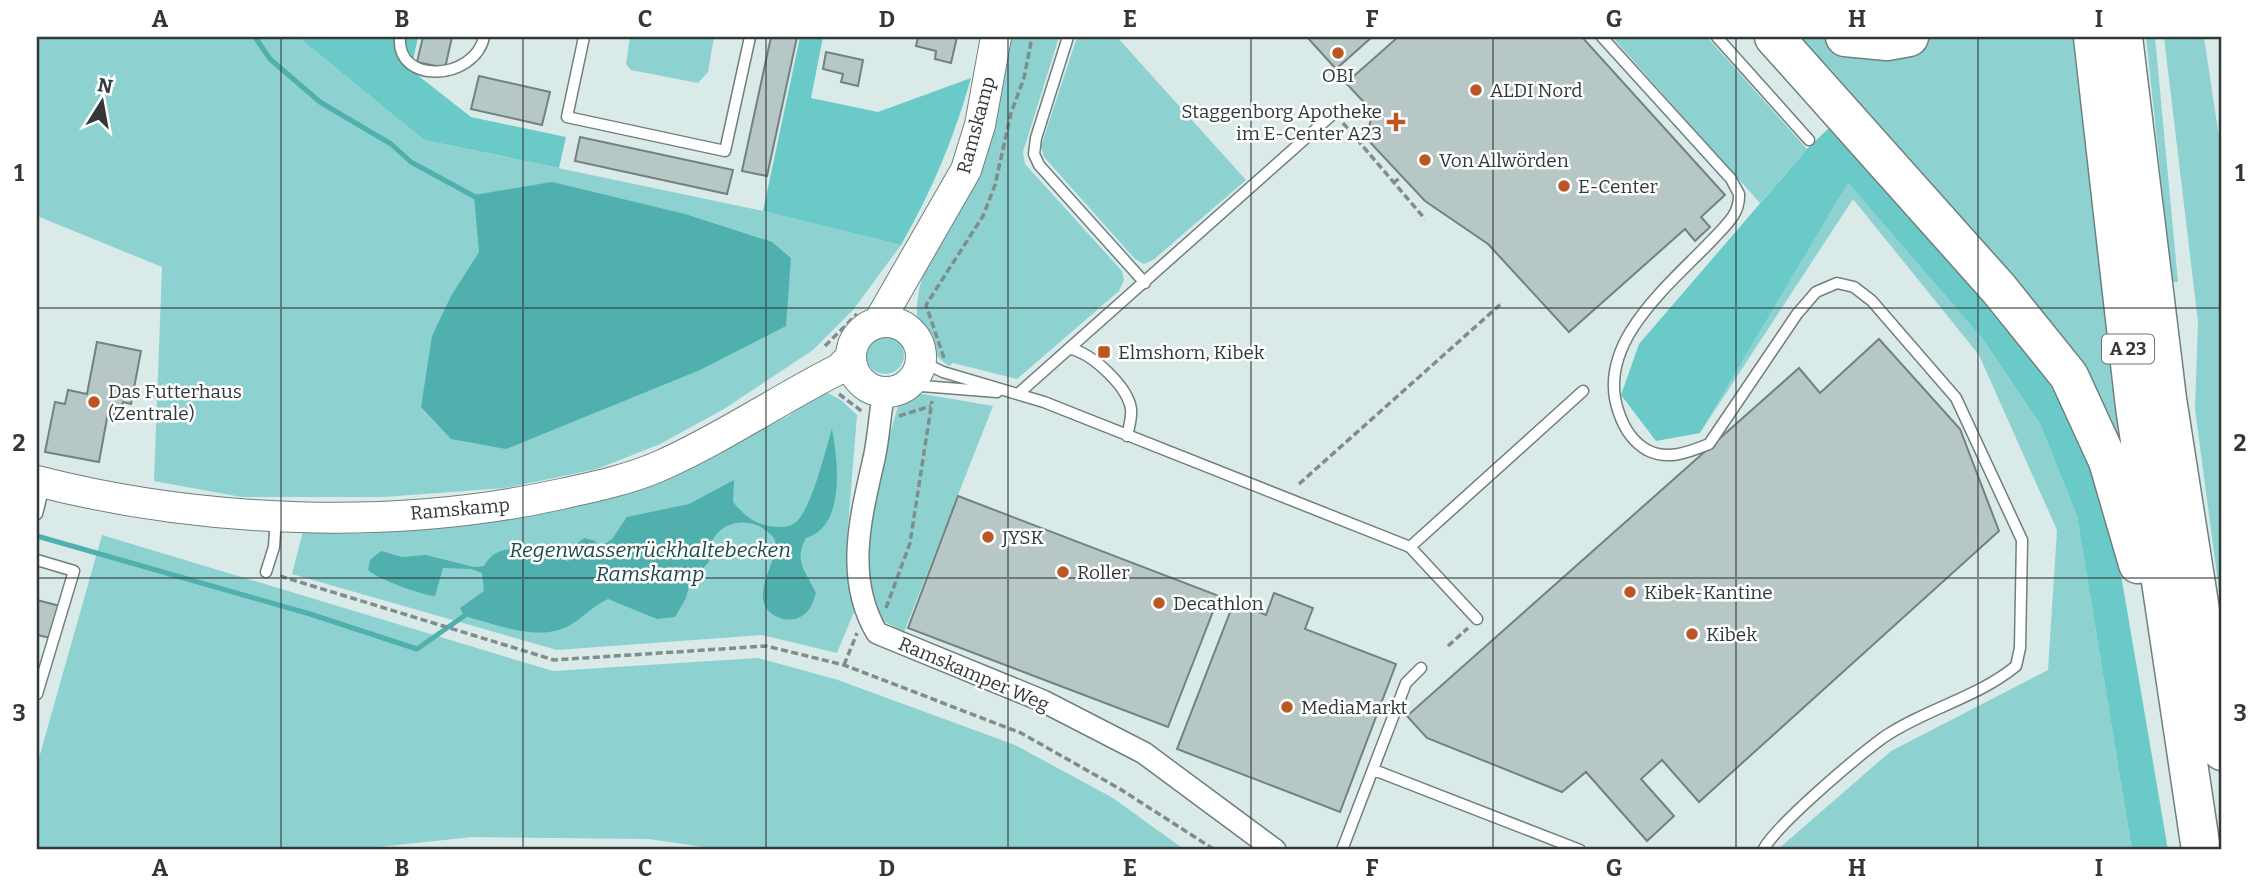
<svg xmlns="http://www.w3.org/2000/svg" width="2259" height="887" font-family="Bitter,serif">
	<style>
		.green { fill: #8dd2d1 }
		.forest { fill: #6acac8 }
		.water { fill: #4fb0ae }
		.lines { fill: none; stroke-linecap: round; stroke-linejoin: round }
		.stream { stroke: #4fb0ae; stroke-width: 5 }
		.building { fill: #b7c7c6; stroke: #738281; stroke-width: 2 }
		.lane-casing { stroke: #707f7f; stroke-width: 13 }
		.street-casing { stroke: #707f7f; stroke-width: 24 }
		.secondary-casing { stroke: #707f7f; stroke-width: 32 }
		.highway-casing { stroke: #707f7f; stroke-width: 41 }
		.path { stroke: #818c8c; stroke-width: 3.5; stroke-dasharray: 7 3.5; stroke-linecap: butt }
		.lane { stroke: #fff; stroke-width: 10 }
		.street { stroke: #fff; stroke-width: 21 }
		.secondary { stroke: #fff; stroke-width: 30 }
		.highway { stroke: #fff; stroke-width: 38 }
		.grid { fill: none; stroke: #323838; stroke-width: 2; stroke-opacity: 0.55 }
		.poi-dot { fill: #bc5725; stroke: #fff; stroke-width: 2.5 }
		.labels { text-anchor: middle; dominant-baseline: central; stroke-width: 5; stroke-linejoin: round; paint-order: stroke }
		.shield { fill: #fff; stroke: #707474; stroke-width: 2 }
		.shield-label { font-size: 18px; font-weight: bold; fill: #323838 }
		.poi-label { font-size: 19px; fill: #323838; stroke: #fff; text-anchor: start }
		.street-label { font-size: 19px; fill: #323838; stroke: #fff }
		.water-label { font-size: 21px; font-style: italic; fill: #1f4a4a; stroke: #fff }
		.neatline { fill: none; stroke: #323838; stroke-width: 2.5 }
		.grid-label { font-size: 23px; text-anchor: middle; font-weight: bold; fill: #323838 }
	</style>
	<rect width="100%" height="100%" fill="#d9eae9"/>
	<path class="green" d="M37,37h261l126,103 339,71 138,34 -48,65 -40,40 -89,59 -64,35 -63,25 -92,19 -121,9h-143l-87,-16 8,-214 -125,-51z
		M630,37h84l-6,35 -10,11 -67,-13 -5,-6z
		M1006,37h53l-36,115 2,12 97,107 2,9 -5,11 -102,88 -64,-16 -4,3c-17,-11 -32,-32 -32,-53 -1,-30 16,-65 26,-93 21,-61 42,-122 63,-183z
		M1077,37h40l129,143 -93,80 -9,4 -9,-5 -91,-102 -3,-11z
		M1612,37h95l100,112 -47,54z
		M1797,37h31l58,12 51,-12h136l47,405z
		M2146,37h9l23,245h-6z
		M2164,37h40l18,120v456l-27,-204 3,-87z
		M1848,183l134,155 58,86 37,92 55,334h-355l114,-99 157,-81 9,-140 -78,-175 -126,-156 -153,234z
		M866 355a19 19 0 1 1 38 0a19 19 0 1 1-38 0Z
		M824,391l17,9 16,15 -11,136 8,61 -17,41 -75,-18 -205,15 -265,-76 11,-43 365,-56 120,-59z
		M923,394l70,12 -89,226 -21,-11 -12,-26 -6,-35 5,-57 29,-100 10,-7z
		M102,535l451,136 205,-13 80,22 177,65 98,53 72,52h-461l-75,-11 -177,-2 -121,13h-314v-85z"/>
	<path class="forest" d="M298,37h120l-7,33 60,47 95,20 -7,31 -135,-28z
		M800,37h23l-12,61 67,14 93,-34c-17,60 -39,113 -70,167l-138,-34z
		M1833,124l147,162 66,91 45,82 21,63 56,328h-36l-55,-334 -37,-92 -58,-86 -134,-155 -148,250 -44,8 -35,-46 18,-51 168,-195z"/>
	<path class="water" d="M552,182l133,32 87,28 19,16 -5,68 -86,44 -194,79 -55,-10 -30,-32 11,-71 19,-40 28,-44 -5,-57z
		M832,429c6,32 14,97 -26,109 -13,23 0,34 10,55 -3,9 -5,17 -14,23 -14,9 -37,0 -39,-17 -2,-21 14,-37 12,-59 -19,-29 -69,-22 -66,22l-19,20 -4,16 -11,19 -18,2 -49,-20c-14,6 -23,17 -36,25 -33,20 -75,0 -108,-8l-4,-8 24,-17 -2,-18 -11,-4 -28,-1 -8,28c-14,-1 -57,-17 -67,-26l2,-10 11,-9 21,6 24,-2 48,12 10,-1c16,-31 57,-12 84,-5l8,-6 -1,-10 9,-7 12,3 -2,11 18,-13 15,-22 62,-13 45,-24 -1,22c10,12 20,21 36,24 10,1 18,3 27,-4 16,-14 29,-71 36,-93z"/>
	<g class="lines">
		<path class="stream" d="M255,37l15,22 50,43 71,42 20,18 68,37
			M37,536l273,78 107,35 47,-33
			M500,850h156"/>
	</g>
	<path class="building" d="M423,37h29l-7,31 -28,-6z
		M771,37h26l-30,139 -25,-5z
		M918,37h39l-6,26 -16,-4 1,-8 -20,-5z
		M1307,37h65l-36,32z
		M1398,37h184l143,158 -24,22 9,10 -15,14 -10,-12 -116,103 -81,-88 -63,-43 -59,-63 7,-26 -27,-29z
		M826,52l37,8 -5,26 -17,-4 2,-8 -20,-5z
		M479,76l71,16 -8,33 -71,-16z
		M580,137l153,33 -6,24 -152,-33z
		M1879,339l81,90 39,102 -300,271 -37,-42 -21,19 33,37 -27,25 -61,-69 -24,20 -135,-54 -20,-22 392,-348 21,25z
		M97,342l44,9 -10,53 -8,-2 -2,14 -13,-3 -9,49 -54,-10 10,-50 10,2 3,-14 19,4z
		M958,496l261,100 -51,131 -260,-99z
		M1274,593l39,15 -8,21 91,35 -56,148 -163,-63 57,-147 32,13z
		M37,600l23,6 -9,32 -14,-3z"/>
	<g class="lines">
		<g class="lane-casing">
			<path id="lane" d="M400,37c-4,49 75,43 84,0
				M584,37l-17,80 158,34 25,-114
				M1068,37l-32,101 -2,16 5,11 106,118
				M1602,37l129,142 8,15c1,20 -13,31 -26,45 -41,44 -120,104 -94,174 5,15 14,29 28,37 21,11 42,2 62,-6l88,-130 19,-22 21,-9 17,4 18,14 84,97 66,142 -2,108 -4,18c-39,32 -91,43 -132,71 -26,19 -107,87 -121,113
				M1717,37l92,103
				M1071,349c22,5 57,38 60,60 1,9 -2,18 -4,27
				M922,362l21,10 101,30 366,145 67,72
				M909,385l88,7
				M1013,393l5,1 316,-281
				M37,514l7,-28
				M1410,547l173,-156
				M37,560l37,11 -37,123
				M266,572l8,-25 2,-31
				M1374,770l206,80
				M1342,850l64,-167 15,-15"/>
		</g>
		<g class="street-casing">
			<path id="street" d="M884,393c-5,23 -5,47 -11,70 -13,57 -28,116 4,170l166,68 101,52 131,97"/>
		</g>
		<g class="secondary-casing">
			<path id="secondary" d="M851 357a35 35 0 1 1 70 0a35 35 0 1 1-70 0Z
				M878,323l88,-153 14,-45 16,-88
				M37,481c164,42 358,50 524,13 33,-7 70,-15 101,-29 61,-27 117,-66 177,-96l12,-12"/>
		</g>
		<g class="highway-casing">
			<path id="highway" d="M1774,37l225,252 70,87 39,85 30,103
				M1845,37l42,4 22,-4
				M2093,37l42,370 66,443
				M2123,37l44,362 55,352"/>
		</g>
		<path class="path" d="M1343,123l82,96
			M1393,183l8,-6
			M825,346l32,-32
			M944,358l-18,-53 57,-89 12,-31 16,-72 13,-35 8,-41
			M839,394l25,19
			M899,416l32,-10
			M1299,484l203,-181
			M280,576l274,84 212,-14 78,19 177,68 99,56 95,61
			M886,608l24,-65 22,-142
			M1448,646l20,-18
			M844,665l13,-32"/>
		<use href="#lane" class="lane"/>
		<use href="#street" class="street"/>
		<use href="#secondary" class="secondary"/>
		<use href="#highway" class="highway"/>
	</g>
	<path class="grid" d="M281,37v813M523,37v813M766,37v813M1008,37v813M1251,37v813M1493,37v813M1736,37v813M1978,37v813M37,308h2185M37,578h2185"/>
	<g class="poi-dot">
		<circle cx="1338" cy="53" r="7"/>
		<circle cx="1476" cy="90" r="7"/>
		<path d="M1392.5 111.5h7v7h7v7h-7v7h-7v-7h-7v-7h7z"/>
		<circle cx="1425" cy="160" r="7"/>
		<circle cx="1564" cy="186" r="7"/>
		<rect x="1097" y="345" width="14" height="14" rx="3.5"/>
		<circle cx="94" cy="402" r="7"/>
		<circle cx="988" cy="537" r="7"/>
		<circle cx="1063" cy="572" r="7"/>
		<circle cx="1630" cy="592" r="7"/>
		<circle cx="1159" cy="603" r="7"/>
		<circle cx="1692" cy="634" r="7"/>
		<circle cx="1287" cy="707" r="7"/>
	</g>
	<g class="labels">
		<rect class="shield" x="2102" y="334.5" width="52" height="29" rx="5"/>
		<g class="shield-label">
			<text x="2128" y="349">A 23</text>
		</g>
		<g class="poi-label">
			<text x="1338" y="75" text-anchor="middle">OBI</text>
			<text x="1490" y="90">ALDI Nord</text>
			<text x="1382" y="111" text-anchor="end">Staggenborg Apotheke<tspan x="1382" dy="22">im E-Center A23</tspan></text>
			<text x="1439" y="160">Von Allwörden</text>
			<text x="1578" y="186">E-Center</text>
			<text x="1118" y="352">Elmshorn, Kibek</text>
			<text x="108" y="391">Das Futterhaus<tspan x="108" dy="22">(Zentrale)</tspan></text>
			<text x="1002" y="537">JYSK</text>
			<text x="1077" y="572">Roller</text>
			<text x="1644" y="592">Kibek-Kantine</text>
			<text x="1173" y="603">Decathlon</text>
			<text x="1706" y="634">Kibek</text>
			<text x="1301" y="707">MediaMarkt</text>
		</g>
		<g class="street-label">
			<text transform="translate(976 125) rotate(-75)">Ramskamp</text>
			<text transform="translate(460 509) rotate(-5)">Ramskamp</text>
			<text transform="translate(974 674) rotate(23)">Ramskamper Weg</text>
		</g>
		<g class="water-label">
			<text x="650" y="550">Regenwasserrückhaltebecken<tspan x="650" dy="24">Ramskamp</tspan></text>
		</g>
	</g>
	<rect width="2259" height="887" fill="none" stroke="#ffffff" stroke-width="77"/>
	<g transform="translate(102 102) rotate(11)" stroke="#ffffff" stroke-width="5" paint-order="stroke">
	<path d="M0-5L12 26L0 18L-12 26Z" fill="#323838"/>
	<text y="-10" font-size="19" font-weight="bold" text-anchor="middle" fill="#323838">N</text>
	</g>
	<rect x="38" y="38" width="2182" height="810" class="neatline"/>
	<g class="grid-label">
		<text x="160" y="27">A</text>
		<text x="402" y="27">B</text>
		<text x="645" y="27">C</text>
		<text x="887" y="27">D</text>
		<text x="1130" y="27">E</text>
		<text x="1372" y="27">F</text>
		<text x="1614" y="27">G</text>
		<text x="1857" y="27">H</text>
		<text x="2099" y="27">I</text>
		<text x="19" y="181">1</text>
		<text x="2240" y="181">1</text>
		<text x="19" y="451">2</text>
		<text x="2240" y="451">2</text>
		<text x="19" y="721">3</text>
		<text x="2240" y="721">3</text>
		<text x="160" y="876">A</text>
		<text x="402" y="876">B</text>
		<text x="645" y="876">C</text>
		<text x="887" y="876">D</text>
		<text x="1130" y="876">E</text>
		<text x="1372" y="876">F</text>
		<text x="1614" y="876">G</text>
		<text x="1857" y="876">H</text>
		<text x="2099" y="876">I</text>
	</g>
</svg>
